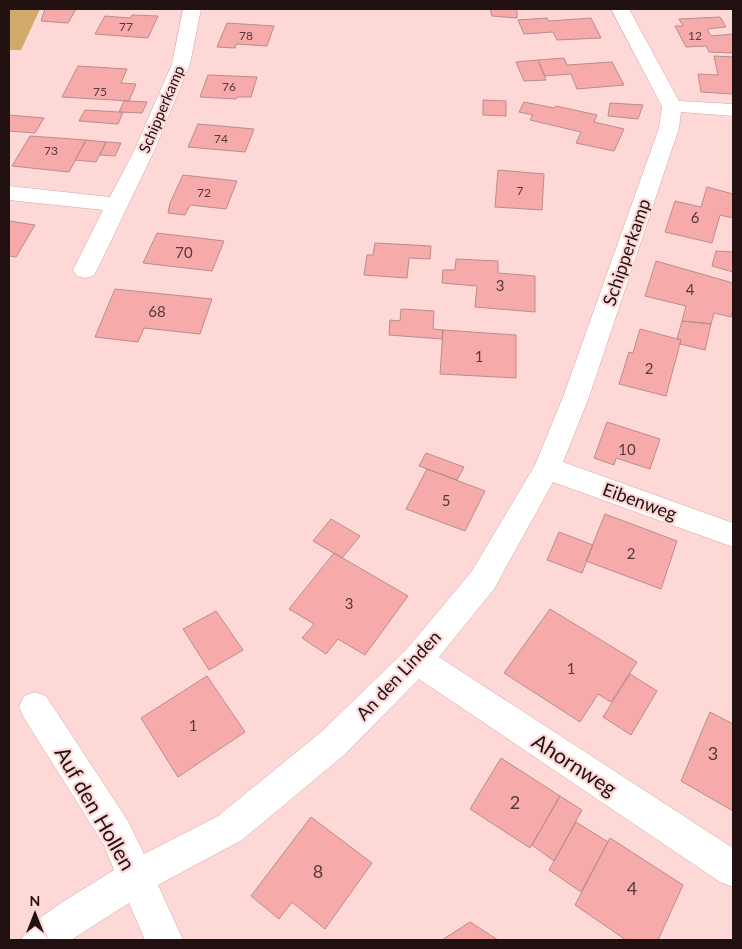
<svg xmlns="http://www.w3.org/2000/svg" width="742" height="949" font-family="Lato,sans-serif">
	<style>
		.green { fill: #cfaa6b }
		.building { fill: #f6abaa; stroke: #b88d8c }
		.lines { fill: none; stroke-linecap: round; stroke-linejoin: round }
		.minor-casing { stroke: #d3a6a5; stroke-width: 1 }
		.minor { fill: #fff; fill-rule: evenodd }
		.labels { text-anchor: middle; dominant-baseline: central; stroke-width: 4.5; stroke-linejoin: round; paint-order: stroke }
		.far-number-label { font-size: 12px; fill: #563837 }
		.far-street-label { font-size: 15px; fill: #211111; stroke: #fdd8d7 }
		.number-label { font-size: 15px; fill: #563837 }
		.street-label { font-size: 18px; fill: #211111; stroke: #fdd8d7 }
		.near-number-label { font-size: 18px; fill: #563837 }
		.near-street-label { font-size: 21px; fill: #211111; stroke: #fdd8d7 }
	</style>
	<rect width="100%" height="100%" fill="#fdd8d7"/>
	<path class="green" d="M9,9h31l-19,41h-12z"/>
	<path class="building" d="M45,9h31l-8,14 -27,-2z
		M490,9h27v9l-25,-2z
		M132,15l26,1 -10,22 -53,-4 10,-18 25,2z
		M720,17l6,10 -19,2 4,7 22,-2v19l-24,-1 -3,-6 -20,1 -11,-21h8l-4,-7z
		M547,18l2,3 42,-3 10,20 -44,2 -4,-8 -29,2 -6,-14z
		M227,23l47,3 -7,20 -31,-2 -1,4 -18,-1z
		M714,56l19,1v37l-32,-2 -3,-18 20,1z
		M564,58l3,7 45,-3 12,23 -47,4 -6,-15 -26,2 -7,-16z
		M538,60l8,20 -22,1 -8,-19z
		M78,66l49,3 -6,14 15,1 -7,17 -67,-4z
		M208,75l49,2 -6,20h-14l-1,2 -36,-2z
		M483,100l23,1v15l-23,-1z
		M124,101h5l18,1 -5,11 -23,-1z
		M524,102l30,6 2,-2 41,9 -3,7 30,7 -10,22 -38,-8 5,-11 -51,-12 3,-5 -14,-3z
		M610,103l33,2 -5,14 -30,-3z
		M85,110l34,2h4l-5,12 -39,-3z
		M9,115l35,3 -9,15 -26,-2z
		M198,124l56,5 -9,23 -57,-5z
		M30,136l56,4 -17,32 -57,-6z
		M86,140l20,2 -10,20 -21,-2z
		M106,142l15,1 -6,13 -15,-1z
		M498,170l46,4 -2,36 -47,-3z
		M183,175l54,6 -11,28 -36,-4 -5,10 -17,-2 2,-10z
		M707,187l26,7v24l-13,-3 -8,28 -47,-11 10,-31 26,6z
		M9,221l26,4 -19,32 -7,-1z
		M157,233l67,8 -12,30 -69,-8z
		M375,243l56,3 -1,13 -21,-1 -2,20 -43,-3 3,-20h6z
		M716,251l17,1v20l-21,-6z
		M456,259l42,2v12l37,3v36l-60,-5 2,-21 -35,-3 1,-13h12z
		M656,261l77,22v26l-2,8 -17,-4 -3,11 -29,-3 4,-15 -41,-10z
		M115,289l97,10 -12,35 -56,-6 -6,14 -43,-5z
		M401,309l33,2 -1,18 10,1 -1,9 -53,-4 1,-15 10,1z
		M682,321l29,3 -6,26 -25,-6 1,-4 -4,-1z
		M640,329l41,11 -15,56 -47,-12 10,-32 4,1z
		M443,330l73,5v43l-76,-4z
		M607,422l53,17 -10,30 -34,-11 -2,7 -20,-7z
		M426,453l38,14 -7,13 -38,-14z
		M427,469l58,22 -20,40 -59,-22z
		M605,514l72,27 -16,48 -75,-28z
		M331,519l29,17 -18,22 -29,-17z
		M559,532l34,13 -11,28 -35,-13z
		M334,553l74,43 -43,59 -27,-16 -12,15 -24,-16 12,-14 -25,-15z
		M550,609l87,53 -26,40 -13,-8 -18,28 -76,-49z
		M216,611l27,39 -34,20 -26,-41z
		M630,674l27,17 -26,44 -28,-18z
		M207,676l38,56 -67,45 -37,-59z
		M710,712l23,12v87l-52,-30z
		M501,758l59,38 -30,52 -60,-39z
		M560,796l22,14 -28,51 -22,-16z
		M311,817l61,46 -47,66 -33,-27 -13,17 -28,-23z
		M576,822l32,20 -27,50 -32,-22z
		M610,838l73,47 -25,55h-32l-51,-35z
		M470,922l28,18h-56z"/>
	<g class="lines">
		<g class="minor-casing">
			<path id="minor" d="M183,9h18l-11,55 -36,87 -57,119 -4,6 -8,2 -8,-2 -4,-6 30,-60 -94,-10v-14l101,11 24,-46 38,-87z
				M611,9h18l50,92 54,3v12l-52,-4 -2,16 -90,269 -26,65 170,61v24l-180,-65 -59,107 -55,68 294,191v39l-13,-5 -301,-203 -75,76 -102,85 -84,45 25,55h-38l-16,-37 -58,37h-50l6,-13 37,-26 50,-31 -10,-25 -80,-127 -5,-11 5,-11 11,-4 11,4 82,125 16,33 74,-38 102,-83 86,-83 66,-79 63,-106 28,-68 96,-269 3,-22z"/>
		</g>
		<use href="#minor" class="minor"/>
	</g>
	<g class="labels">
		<g class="far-number-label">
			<text x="126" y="26">77</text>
			<text x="246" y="35">78</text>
			<text x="695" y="35">12</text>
			<text x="229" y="86">76</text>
			<text x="100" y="91">75</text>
			<text x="221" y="138">74</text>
			<text x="51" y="150">73</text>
			<text x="520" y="190">7</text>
			<text x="204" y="192">72</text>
		</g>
		<g class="far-street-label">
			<text transform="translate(161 109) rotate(-67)">Schipperkamp</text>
		</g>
		<g class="number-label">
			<text x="695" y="217">6</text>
			<text x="184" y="252">70</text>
			<text x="500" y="285">3</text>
			<text x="690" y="289">4</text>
			<text x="157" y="311">68</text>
			<text x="479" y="356">1</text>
			<text x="649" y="368">2</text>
			<text x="627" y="449">10</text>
			<text x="446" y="500">5</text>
			<text x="631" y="553">2</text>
			<text x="349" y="603">3</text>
			<text x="571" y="668">1</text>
			<text x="193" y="725">1</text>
		</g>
		<g class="street-label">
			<text transform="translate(626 252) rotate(-71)">Schipperkamp</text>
			<text transform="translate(640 501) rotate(20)">Eibenweg</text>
			<text transform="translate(398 675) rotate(-47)">An den Linden</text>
		</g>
		<g class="near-number-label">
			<text x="713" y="753">3</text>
			<text x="515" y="802">2</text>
			<text x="318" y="871">8</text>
			<text x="632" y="888">4</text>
		</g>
		<g class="near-street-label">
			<text transform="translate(575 764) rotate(33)">Ahornweg</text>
			<text transform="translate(96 808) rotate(60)">Auf den Hollen</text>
		</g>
	</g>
	<rect width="742" height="949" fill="none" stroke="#211111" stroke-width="20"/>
	<g transform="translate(35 914)" stroke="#fdd8d7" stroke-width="4" paint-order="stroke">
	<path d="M0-4L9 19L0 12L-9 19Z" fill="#211111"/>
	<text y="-8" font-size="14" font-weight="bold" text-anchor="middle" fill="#211111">N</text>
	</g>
</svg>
